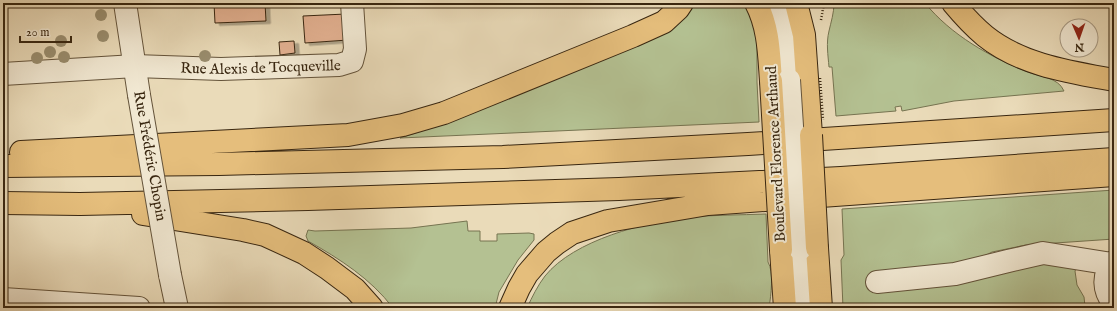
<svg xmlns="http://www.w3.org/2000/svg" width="1117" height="311" font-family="'IM FELL English',serif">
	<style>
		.green { fill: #b4c192; stroke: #767451 }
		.building { fill: #e1af8f; stroke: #382610; filter: url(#shadow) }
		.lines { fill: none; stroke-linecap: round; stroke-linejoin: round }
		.minor-casing { stroke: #64533a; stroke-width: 24 }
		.major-casing { stroke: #382610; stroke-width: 24 }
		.highway-casing { stroke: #382610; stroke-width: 24 }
		.path { stroke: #382610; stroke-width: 2.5; stroke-dasharray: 1 2; stroke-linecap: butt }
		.minor { stroke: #f1e8d2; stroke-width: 22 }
		.major { stroke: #e5be7c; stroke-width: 22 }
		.highway { stroke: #e5be7c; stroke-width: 22 }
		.minor-bridge-casing { stroke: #64533a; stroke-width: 24; stroke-linecap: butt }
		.major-bridge-casing { stroke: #382610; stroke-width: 24; stroke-linecap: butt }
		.path-bridge { stroke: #382610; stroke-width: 2.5; stroke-dasharray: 1 2; stroke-linecap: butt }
		.minor-bridge { stroke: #f1e8d2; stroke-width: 22 }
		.major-bridge { stroke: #e5be7c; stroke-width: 22 }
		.tree { fill: #998d6e }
		.labels { text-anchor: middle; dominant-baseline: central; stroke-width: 4; stroke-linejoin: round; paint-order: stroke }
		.street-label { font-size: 15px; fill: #382610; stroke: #f1e8d2 }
	</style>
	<defs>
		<filter id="shadow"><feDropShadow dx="4.5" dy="2.5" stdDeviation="0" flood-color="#0004"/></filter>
	</defs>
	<rect width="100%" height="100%" fill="#eadbb9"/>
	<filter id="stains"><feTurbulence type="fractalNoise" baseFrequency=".005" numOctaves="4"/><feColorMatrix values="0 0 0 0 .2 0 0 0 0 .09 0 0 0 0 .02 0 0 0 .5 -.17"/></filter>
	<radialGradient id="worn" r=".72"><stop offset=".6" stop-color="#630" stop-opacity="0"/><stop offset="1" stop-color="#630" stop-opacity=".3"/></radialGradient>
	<path class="green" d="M695,3h52l10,31v48l2,40 -359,16 43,-14 206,-83c17,-9 35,-23 46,-38z
		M834,3h91c26,32 65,54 103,69 12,5 30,5 36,19l-110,10 -52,10 -1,-5 -6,1 1,4 -60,5 -4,-49h-3c-1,-12 -3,-24 0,-36 2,-9 5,-18 5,-28z
		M1114,190v49l-88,6 -34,7 -27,14 118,-11 -8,16 2,14 7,12 1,9 -4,2h-238l-2,-48 3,-5 -2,-46z
		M766,214l2,48c6,10 3,33 1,46h-242c5,-11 11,-23 18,-32 29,-36 100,-54 144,-59 25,-2 51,-2 77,-3z
		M467,221l1,10h12v10h17v-7l32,-1 5,1v6l-16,20 -19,32 -4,16h-102c-22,-29 -53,-49 -85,-67l-2,-5 2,-6 7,1 96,-3z"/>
	<path class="building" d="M214,3h51l1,18 -51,2z
		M346,14l2,26 -43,3 -2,-27z
		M294,41l1,12 -15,2 -1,-13z"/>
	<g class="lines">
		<g class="minor-casing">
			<g id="minor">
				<path d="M125,3l14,92"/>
				<path d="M776,3l9,30 4,47"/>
				<path id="s1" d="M3,74l132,-8 86,3 118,-4 13,-4 3,-12 -3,-46"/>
				<path d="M800,249l3,59"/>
				<path d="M1114,262c-12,12 -11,29 0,42"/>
				<path d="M170,275l7,33"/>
				<path d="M877,282l78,-8 53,-13 35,-8 69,11"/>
				<path d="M3,299l136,9"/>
			</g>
		</g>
		<g class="major-casing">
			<path id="major" d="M756,3c13,25 13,51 15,78
				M796,3l8,32 7,100
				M817,248l4,60
				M781,250l4,58"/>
		</g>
		<g class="highway-casing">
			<path id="highway" d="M953,3c10,12 20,23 32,33 36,29 85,36 129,44
				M21,152l327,-17 55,-10 41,-12 189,-77 31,-14 14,-13 4,-6
				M3,166l216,-2 284,-7 245,-13 366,-24
				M3,203l77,1 228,-5 311,-10 222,-11 273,-19
				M143,214l100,16 22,5 39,18 23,15 28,21 17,19
				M510,308l9,-20 8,-14 19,-22 11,-9 15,-10 36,-12 100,-17 406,-29"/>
		</g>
		<path class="path" d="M821,20l3,-17"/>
		<use href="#minor" class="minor"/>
		<use href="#major" class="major"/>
		<use href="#highway" class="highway"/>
		<g class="minor-bridge-casing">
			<path id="minor-bridge" d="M789,80l11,169
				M139,95l31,180"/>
		</g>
		<g class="major-bridge-casing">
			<path id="major-bridge" d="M771,81l10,169
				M811,135l6,113"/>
		</g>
		<path class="path-bridge" d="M820,78l3,42"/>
		<use href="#minor-bridge" class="minor-bridge"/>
		<use href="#major-bridge" class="major-bridge"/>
	</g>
	<g class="tree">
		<circle cx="101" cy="15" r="6"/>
		<circle cx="103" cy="36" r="6"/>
		<circle cx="61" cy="41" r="6"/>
		<circle cx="50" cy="52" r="6"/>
		<circle cx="205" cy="56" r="6"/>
		<circle cx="64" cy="57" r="6"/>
		<circle cx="37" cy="58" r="6"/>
	</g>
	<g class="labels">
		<g class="street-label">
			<text stroke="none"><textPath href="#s1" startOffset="258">Rue Alexis de Tocqueville</textPath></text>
			<text transform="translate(776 154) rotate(-93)">Boulevard Florence Arthaud</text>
			<text transform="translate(150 156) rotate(80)">Rue Frédéric Chopin</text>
		</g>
	</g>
	<rect width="1117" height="311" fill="none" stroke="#eadbb9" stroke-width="16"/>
	<rect x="4" y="4" width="1109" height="303" fill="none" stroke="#382610" stroke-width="2"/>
	<rect x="8" y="8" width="1101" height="295" fill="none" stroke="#382610"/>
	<g transform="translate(1079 38) rotate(178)"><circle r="19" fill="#f1e8d2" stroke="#a79a84"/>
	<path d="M0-3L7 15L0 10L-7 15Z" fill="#8f2418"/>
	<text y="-6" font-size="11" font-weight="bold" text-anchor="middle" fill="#382610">N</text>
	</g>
	<path d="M20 36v6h51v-6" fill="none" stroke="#382610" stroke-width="2"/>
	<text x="26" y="36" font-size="12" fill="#382610" stroke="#f1e8d2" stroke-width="3" paint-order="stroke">20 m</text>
	<rect width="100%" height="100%" filter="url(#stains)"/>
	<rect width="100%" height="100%" fill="url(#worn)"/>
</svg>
